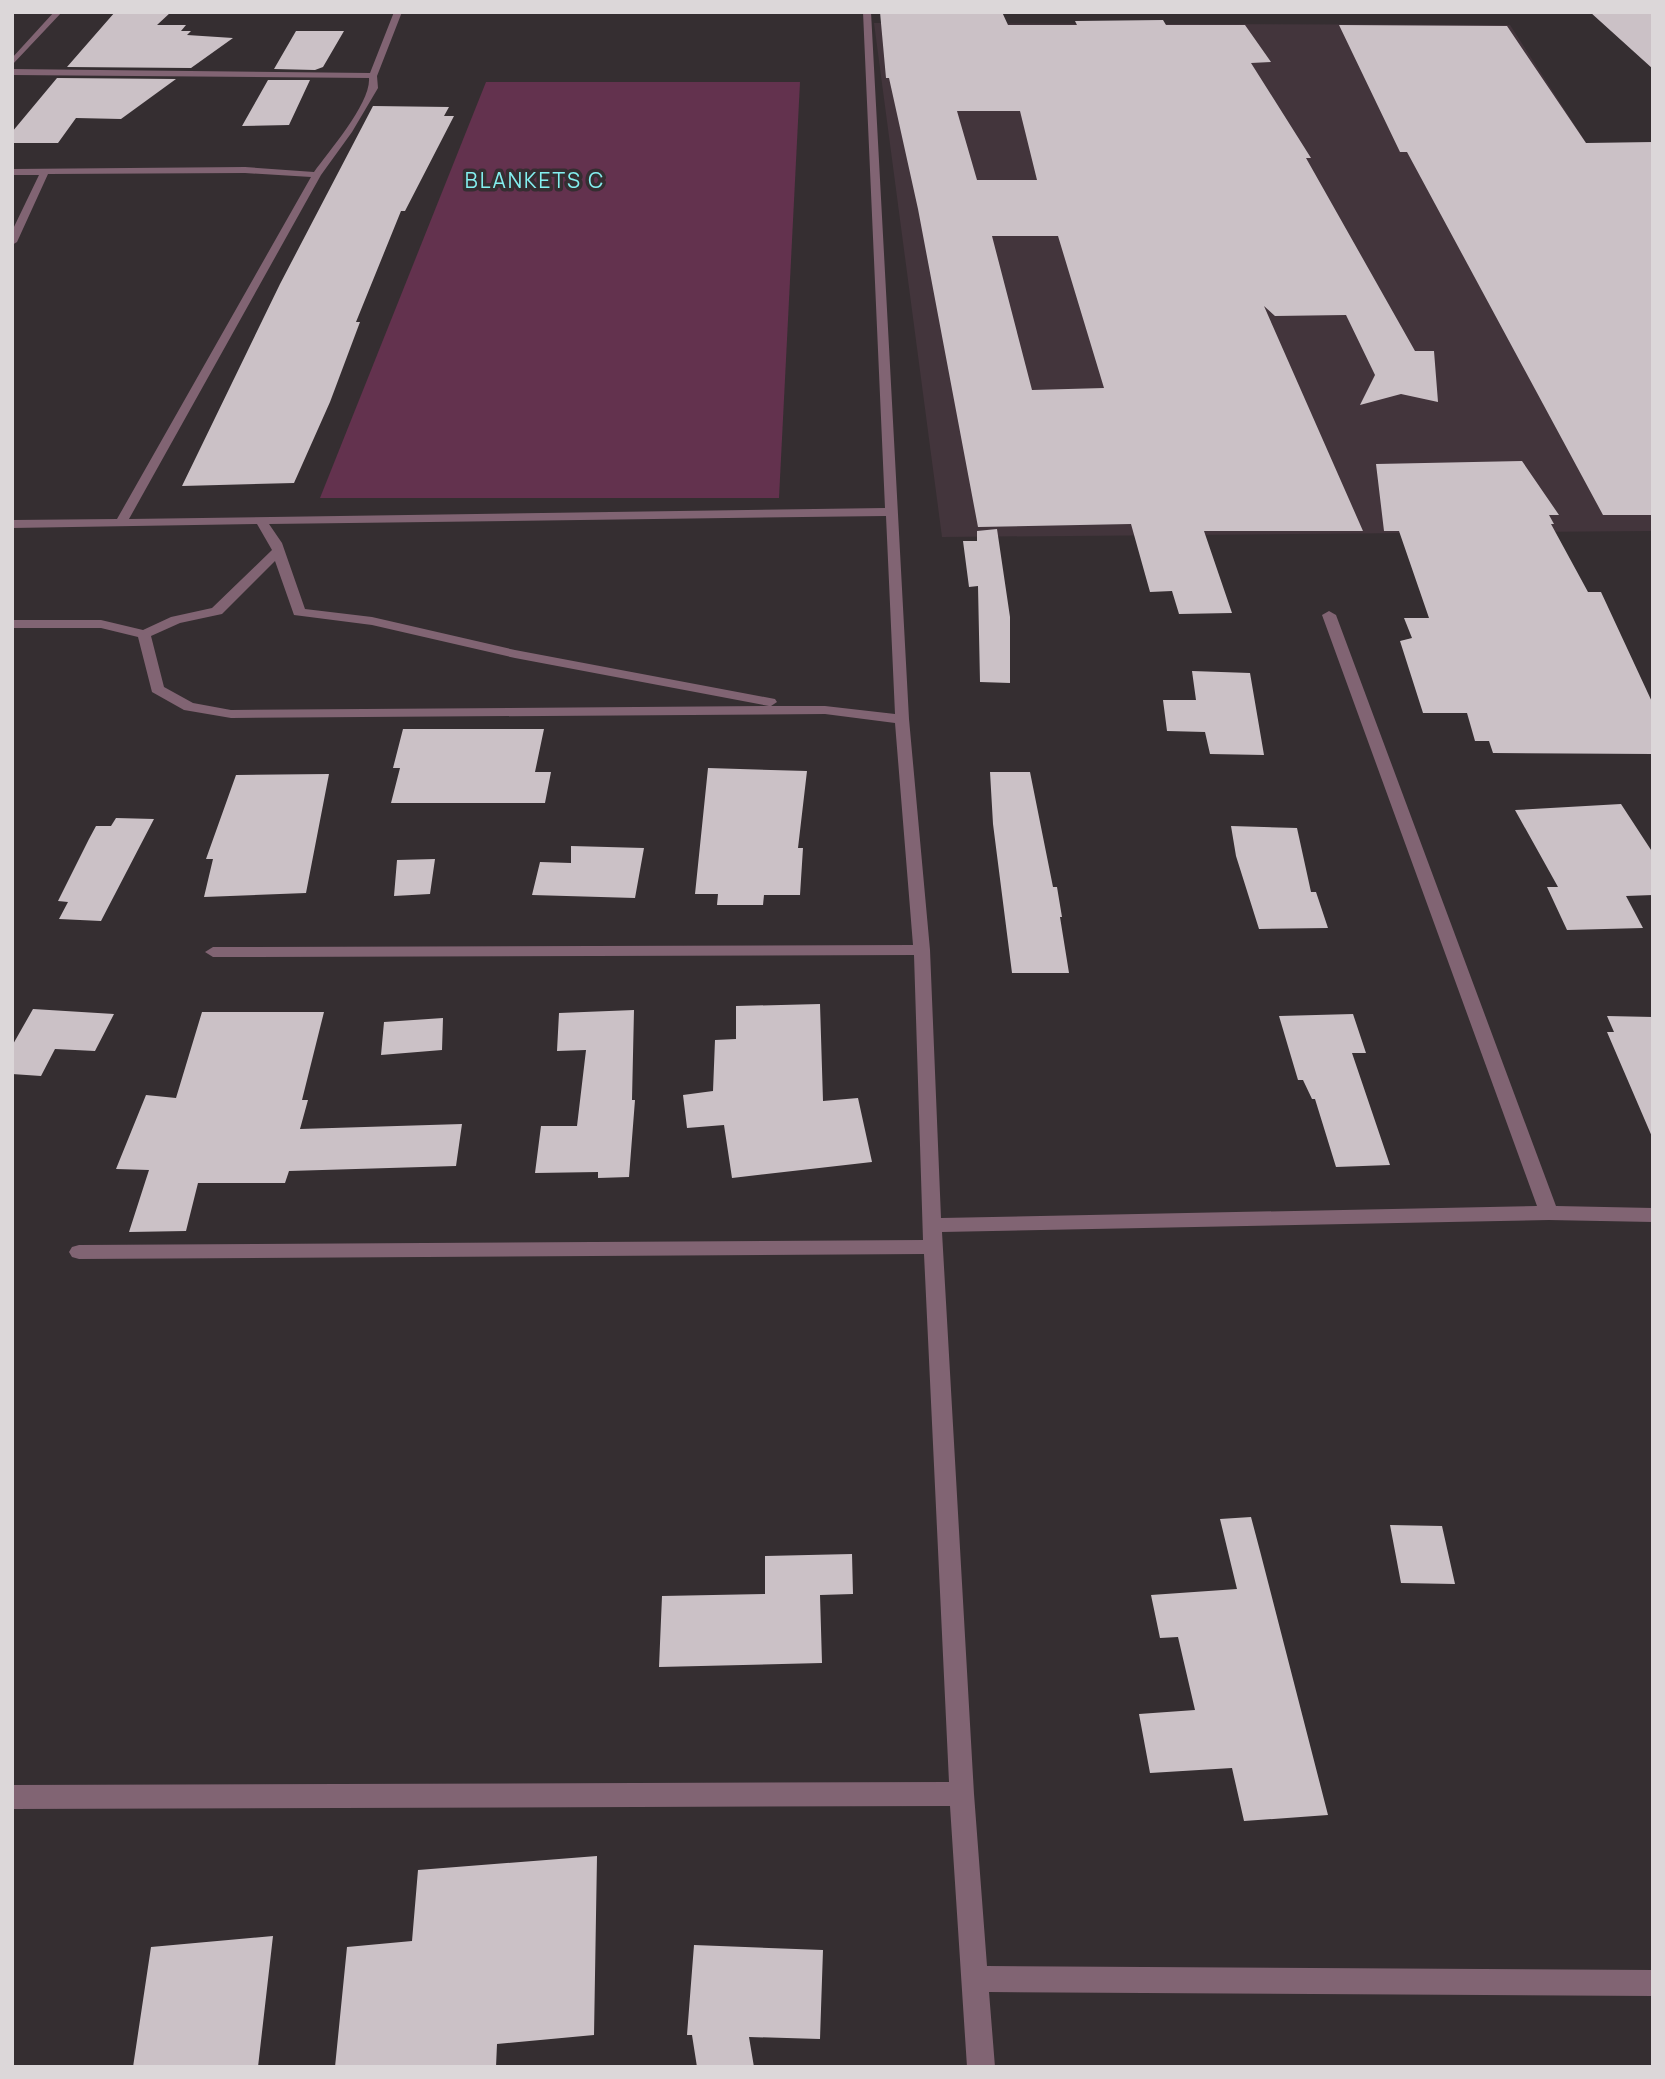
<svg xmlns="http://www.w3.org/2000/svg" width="1665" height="2079" font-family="Manrope,sans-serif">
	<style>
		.built { fill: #43353c }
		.green { fill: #63324e }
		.building { fill: #cbc1c6; fill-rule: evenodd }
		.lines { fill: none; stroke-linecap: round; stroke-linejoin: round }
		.minor { fill: #816473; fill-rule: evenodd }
		.labels { text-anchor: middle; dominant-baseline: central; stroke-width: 7; stroke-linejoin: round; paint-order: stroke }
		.far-quarter-label { font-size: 21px; letter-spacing: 2px; fill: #84f0f0; stroke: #352e31 }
	</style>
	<rect width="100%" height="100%" fill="#352e31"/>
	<path class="built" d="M874,23l636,2 75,116 68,87v303l-711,6z"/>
	<path class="green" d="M486,82h314l-21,416h-459z"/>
	<path class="building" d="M115,12h56l-14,13h29l-5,6h10l-4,4 46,3 -42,30 -124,-1z
		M880,12h122l6,13h69l-2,-4 88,-1 3,5h79l26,37 -20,1 60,95h-5l109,193h19l4,51 -37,-8 -41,11 15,-30 -29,-60 -71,1 -11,-10 99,225h-159l28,82 -53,1 -7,-23 -22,1 -19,-68 -153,3 -60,-318 -29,-131h-3zM957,111h63l17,69h-60zM992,236h66l46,152 -72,2z
		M1590,12h63v57z
		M1339,25l168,1 79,117 67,-1v373h-50l-196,-363h-7z
		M296,31h48l-21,36 -8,3 -41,-1z
		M57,78l119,1 -55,40 -45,-1 -18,25h-46v-11z
		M268,80h42l-21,45 -47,1z
		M373,106l76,1 -5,9h10l-49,95h-4l-45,111h4l-30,80 -36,81 -112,3 98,-202z
		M1522,461l37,54h-10l5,9h-3l37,68h13l52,112v50l-160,-1 -4,-12h-14l-8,-28h-44l-23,-72 12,-3 -8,-20h25l-30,-87h-15l-8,-67z
		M997,529l13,88v66l-30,-1 -2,-96 -9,1 -6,-46h14v-10z
		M1192,671l58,2 14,82 -54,-1 -5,-22 -38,-1 -4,-31h33z
		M403,729h141l-9,43h16l-6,31h-154l9,-35h-7z
		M708,768l99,3 -9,77h5l-3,47h-36l-1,10h-46l1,-11h-23z
		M990,772h40l23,115h4l5,30h-2l9,56h-57l-19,-149z
		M329,774l-23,119 -102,4 9,-38h-7l30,-84z
		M1621,804l32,49v42l-27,1 17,32 -76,2 -20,-43h11l-43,-77z
		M116,818l38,1 -53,102 -42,-2 9,-17 -10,-1 31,-62 7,-13h15z
		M1231,826l66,2 14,64h5l12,36 -69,1 -23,-73z
		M571,846l73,2 -9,50 -103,-3 8,-33 31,1z
		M435,859l-5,35 -36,2 3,-36z
		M820,1004l3,97 35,-3 14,64 -140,16 -8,-53 -37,3 -4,-33 30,-4 2,-51 21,-1v-33z
		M33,1009l81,5 -19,37 -40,-2 -14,27 -29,-2v-28z
		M634,1010l-2,90h3l-6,77 -31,1v-6l-63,1 6,-47h36l9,-76 -29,1 2,-38z
		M202,1012h122l-22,88h6l-8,29 162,-5 -6,42 -167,5 -4,12h-87l-12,48 -57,1 20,-62 -33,-1 30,-74 30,3z
		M1353,1014l13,39h-14l38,112 -54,2 -21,-68h-3l-9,-19h-5l-19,-64z
		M1607,1016l46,1v122l-46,-107h7z
		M443,1018l-1,32 -61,5 3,-33z
		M1251,1517l9,34 68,264 -84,6 -12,-53 -82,5 -11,-59 56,-4 -17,-73 -18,1 -9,-43 86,-6 -17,-70z
		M1390,1525l52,1 13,58 -54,-1z
		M852,1554l1,40 -33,1 2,68 -163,4 3,-71 103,-2v-38z
		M597,1856l-3,179 -97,9 -1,23h-161l12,-120 65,-6 6,-71z
		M273,1936l-15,131h-125l18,-120z
		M694,1945l129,5 -3,89 -71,-2 5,30h-57l-5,-32h-5z"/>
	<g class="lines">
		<path class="minor" d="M54,12h8l-50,53v-7z
			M394,12h8l-25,64 1,12 -26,44 -31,43 -192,344 756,-11 -22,-496h8l38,707 21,231 11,268 596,-12 -215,-591 7,-4 7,4 220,591 97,2v14l-104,-2 -607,12 32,562 13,172 666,4v26l-664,-4 6,75h-28l-17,-261 -938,3v-24l937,-3 -25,-528 -845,5 -7,-2 -3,-5 3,-5 7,-2 844,-5 -9,-285 -701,2 -8,-5 8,-5 700,-2 -18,-222 -70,-9 -594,4 -47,-8 -32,-18 -14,-55 -37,-9h-89v-8h89l42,10 28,-13 41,-9 60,-58 -15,-26 -245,4v-8l105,-1 194,-342 -66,-4 -197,1 -31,68 -5,3v-14l27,-56h-27v-6l233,-2 69,5c15,-21 57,-69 55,-94l-357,-3v-6l358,4zM886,516l9,198 -70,-8h-54l6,-4 -2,-3 -260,-49 -143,-33 -67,-8 -23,-66 -13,-19zM275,561l19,54 78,10 143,33 254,48 -538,4 -38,-7 -29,-16 -13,-51 29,-13 42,-9z"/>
	</g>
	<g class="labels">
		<g class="far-quarter-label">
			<text x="535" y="180">BLANKETS C</text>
		</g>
	</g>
	<rect width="1665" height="2079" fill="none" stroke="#dcd7d9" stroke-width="28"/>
</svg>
